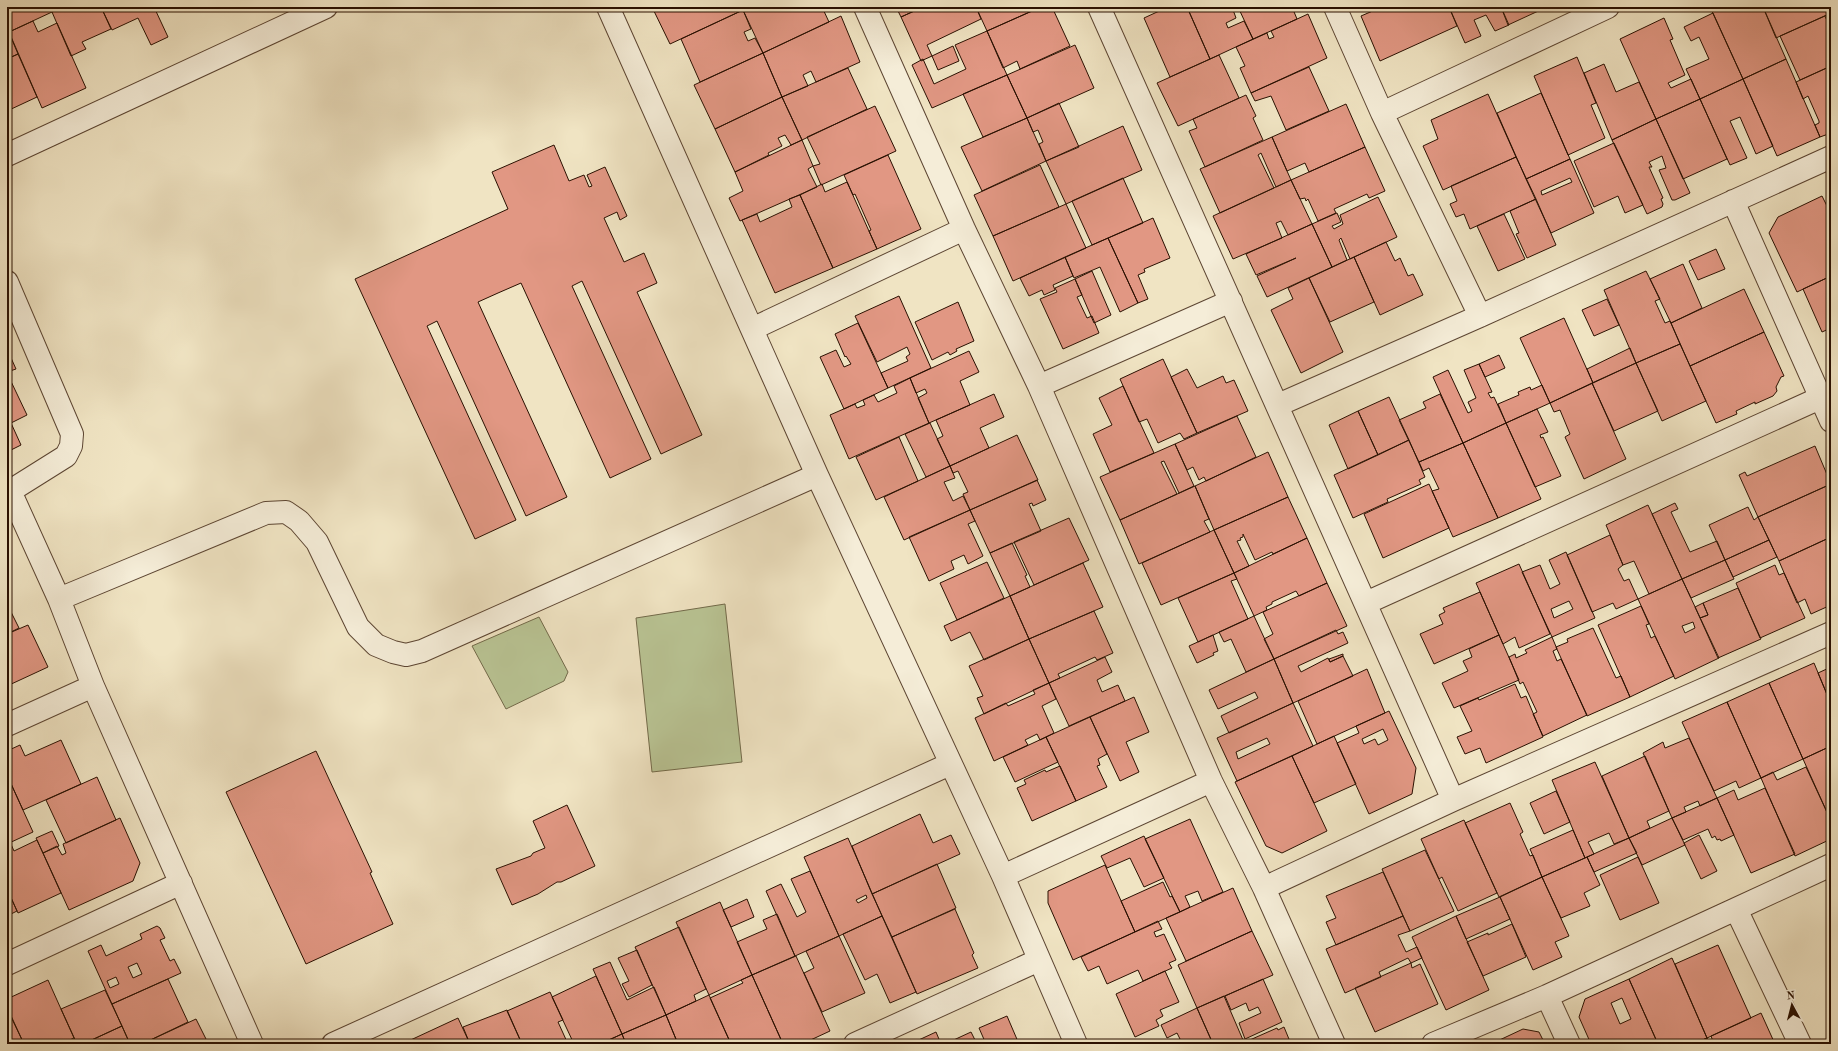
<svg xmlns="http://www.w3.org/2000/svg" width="1838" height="1051" font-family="'Old Standard TT',serif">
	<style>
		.green { fill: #b9c494; stroke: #726a4a }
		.building { fill: #e19783; stroke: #2a1001; fill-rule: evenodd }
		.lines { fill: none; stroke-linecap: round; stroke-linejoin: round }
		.minor-casing { stroke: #5c4532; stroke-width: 24 }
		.minor { stroke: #f5edd8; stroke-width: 22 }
	</style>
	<rect width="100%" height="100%" fill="#f0e4c3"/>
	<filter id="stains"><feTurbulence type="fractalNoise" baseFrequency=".005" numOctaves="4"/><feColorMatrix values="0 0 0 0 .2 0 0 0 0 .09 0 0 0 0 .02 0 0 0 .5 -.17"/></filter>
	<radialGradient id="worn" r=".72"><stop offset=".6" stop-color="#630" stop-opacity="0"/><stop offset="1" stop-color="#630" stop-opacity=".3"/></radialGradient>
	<path class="green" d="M725,604l17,158 -90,10 -16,-154z
		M539,617l29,55 -4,9 -58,28 -34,-63z"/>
	<path class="building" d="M7,7h43l2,5 -43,20 -2,-4z
		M50,7h14l-12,5z
		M64,7h37l10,22 -29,13 4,7 -15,7 -19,-44z
		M101,7h53l14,30 -17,8 -13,-27 -26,12z
		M652,7h90l1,3 -73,34z
		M751,7h71l7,15 -66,31 -20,-43z
		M896,7h27l-22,10z
		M923,7h53l5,12 -54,26 5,11 -11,5 -20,-44z
		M976,7h65l-54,24z
		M1041,7h11l18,39 -50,23 -3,-8 -14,7 -16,-37z
		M1168,7h19l23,52 -40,18 -26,-59z
		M1187,7h45l4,11 -10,5 2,5 16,-7 9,18 -43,20z
		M1238,7h54l5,12 -44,20z
		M1382,7h55l1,2 11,-2 8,19 -77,35 -19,-45z
		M1449,7h52l8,18 -14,6 -9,-16 -12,5 7,16 -16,7z
		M1501,7h46l-39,18z
		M1710,7h53l23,52 -43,20z
		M1763,7h68v6l-55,25z
		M743,10l8,19 -7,3 4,9 7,-3 8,15 -63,29 -19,-43z
		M1713,13l30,66 -43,20 -14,-30 23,-10 -10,-22 -8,4 -7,-14z
		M1308,14l19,44 -76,35 -11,-25 5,-2 -9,-19 31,-14 2,6 5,-2 -3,-6z
		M841,16l19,46 -44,20 -5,-11 -8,4 5,11 -26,11 -19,-44z
		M1825,16l6,14v36l-31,14 -20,-44z
		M1664,18l9,21 -3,1 15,35 -17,8 3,5 20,-9 9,20 -44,20 -36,-80z
		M33,21l5,11 19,-9 29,65 -44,20 -33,-76z
		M7,28l11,26 -11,5z
		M987,31l20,44 -75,33 -20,-43 11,-6 11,25 32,-15 -11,-24z
		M1075,45l19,43 -67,30 -20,-43z
		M953,46l6,15 -21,9 -6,-14z
		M763,53l19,44 -67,32 -21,-44z
		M18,54l19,43 -30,14v-52z
		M1219,55l20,43 -61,28 -21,-43z
		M1577,57l19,46 -5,2 14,33 -37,17 -34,-79z
		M1786,59l34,78 -43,19 -34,-77z
		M1604,64l12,28 23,-10 17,37 -44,21 -28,-67z
		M1831,66v67l-11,4 -5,-12 4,-2v-2l-11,-25 -5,3 -7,-17z
		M1309,67l20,44 -43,19 -15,-34 -16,5 -4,-8z
		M848,68l19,41 -65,31 -20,-43z
		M1007,75l20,43 -44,19 -20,-43z
		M1743,79l30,67 -17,8 -16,-37 -10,4 17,37 -17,7 -30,-66z
		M1541,93l29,66 -44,20 -29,-66z
		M1488,94l28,63 -73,33 -20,-44 15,-7 -7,-19z
		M1246,95l10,21 -3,2 10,22 -58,27 -16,-36 8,-3 -4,-9z
		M782,97l20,43 -11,5 -6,-10 -7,3 4,8 -14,7 1,2 -34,17 -20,-43z
		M1700,99l27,60 -44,20 -27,-60z
		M1059,103l20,44 -33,14 -7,-17 4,-2 -5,-12 -5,2 -6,-14z
		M1346,104l19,43 -56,25 -4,-9 -18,8 -15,-34z
		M875,106l21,45 -75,34 -8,-19 7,-2 -13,-27z
		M1027,118l19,43 -64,30 -21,-44z
		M1656,119l34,74 -15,7h-3l-13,-30 7,-2 -4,-12 -13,6 3,5h-3l14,31 -2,1 2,5 -1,3 -15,7 -35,-74z
		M1123,126l19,44 -76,34 -20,-43z
		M1272,137l19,43 -15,7 -15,-34 -3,2 16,33 -54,25 -20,-44z
		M802,140l11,26 -5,3 9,18 -77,34 -11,-23 14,-7 -8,-19z
		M1614,143l29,62 -18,8 -7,-17 -24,11 -20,-46z
		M554,145l15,36 15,-6 5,12 3,-1 -5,-11 18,-8 22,49 -7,4 -3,-8 -13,6 20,44 20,-9 13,30 -20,9 65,143 -41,19 -79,-173 -10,5 79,173 -41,19 -89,-195 -23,10 -20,9 89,195 -41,19 -89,-195 -10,5 89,194 -41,19 -120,-260 153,-70 -16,-37z
		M1365,147l20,44 -16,7 -2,-4 -33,15 2,4 -18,8 -10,-22 -2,2 -1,-3 -5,1 -9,-19z
		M888,155l33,74 -44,20 -8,-18 2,-1 -16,-36 -2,1 -9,-20z
		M1516,157l20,42 -66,30 -6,-15 -8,3 -6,-13 7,-3 -6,-15z
		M1570,159l24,54 -43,20 -25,-54zM1570,178l2,4 -30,13 -1,-4z
		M1040,165l19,42 -66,29 -19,-41z
		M1123,178l20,45 -51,22 -20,-44z
		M1291,180l21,44 -24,11 -7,-14 -5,2 6,15 -49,21 -20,-43z
		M847,182l30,67 -44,19 -33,-73 22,-11 3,8z
		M800,195l33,73 -58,25 -33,-73 15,-6 3,8 32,-15 -3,-8z
		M1822,196l9,18v62l-34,16 -28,-59 9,-16z
		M1378,197l19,40 -47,22 -9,-21 -2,2 8,20 -15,7 -20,-43 25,-11 4,9 -9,4 2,3 9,-5 -3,-9z
		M1536,199l20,46 -29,13 -11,-24 3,-1 -9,-22z
		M1066,204l20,44 -73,33 -20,-45z
		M1504,214l21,45 -27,12 -21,-45z
		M1153,218l17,40 -26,11 1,3 -7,3 10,24 -10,4 -30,-65z
		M1312,224l20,43 -65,30 -10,-21 39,-18 -40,17 -10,-21z
		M1108,238l30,65 -18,9 -20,-45 -26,11 -9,-21z
		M1386,242l9,19 5,-3 8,18 5,-2 10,21 -43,20 -26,-58z
		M1716,249l9,20 -27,11 -9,-19z
		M1065,257l8,19 -20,9 2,5 -11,5 -2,-5 -13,6 -9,-18z
		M1354,257l20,45 -44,20 -21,-44z
		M1683,264l19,44 -31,15 -21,-44z
		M1092,271l19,44 -17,8 -19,-44z
		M1646,271l14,28 -5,2 10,22 5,-2 10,23 -44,19 -32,-73z
		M1831,276v52l-9,4 -19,-43z
		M1309,278l34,74 -42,21 -30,-63 22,-11 -5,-11z
		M1075,279l7,16 -5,2 10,21 5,-2 7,17 -36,16 -23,-50 17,-7 -2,-4z
		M1744,289l20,43 -74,34 -19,-43z
		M899,296l32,72 -43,20 -7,-15 27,-12 -2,-4 4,-3 -3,-7 -30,15 -22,-46z
		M1607,299l12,26 -25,11 -12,-26z
		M958,302l16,39 -18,8 1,2 -7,4 -2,-3 -16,8 -17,-38z
		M1564,318l29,65 -43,20 -30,-65z
		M858,323l30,65 -44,21 -24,-52 16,-7 8,17 7,-3 -5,-8 -1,1 -10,-23z
		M1764,332l20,44 -3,1 -5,10 1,4 -4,5 -18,8v-2l-19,9 1,3 -21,9 -26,-57z
		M1680,344l26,57 -44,20 -26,-58z
		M1630,348l6,15 -43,20 -6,-14z
		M7,349l9,20 -9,3z
		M969,351l10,21 -19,9 10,24 -41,18 -11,-25 9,-5 -2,-4 -9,4 -6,-15z
		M1499,355l6,13 -20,9 -6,-13z
		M1163,359l34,74 -13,6 -4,-6 -22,10 -11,-24 -8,3 -19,-43z
		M1636,363l22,48 -44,20 -22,-48z
		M1479,364l13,28 -4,1 3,5 3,-1 12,26 -43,20 -30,-66 15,-7 20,43 4,-2 -4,-9 8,-4 -12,-28z
		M1187,369l10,19 26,-12 3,7 8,-3 14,31 -51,22 -26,-56z
		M7,373l20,42 -16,8 10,22 -14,7z
		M910,378l19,45 -80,36 -19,-44 25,-11 2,4 8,-3 -2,-5 11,-5 4,7 19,-9 -3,-7z
		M1592,383l34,76 -42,20 -19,-42 5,-3 -10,-24 -6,2 -4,-9z
		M1542,385l8,18 -44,20 -8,-19 21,-9 -1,-3 12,-5 1,3z
		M1123,386l31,67 -44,19 -17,-38 19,-9 -13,-27z
		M994,394l10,23 -24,11 9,20 -39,18 -13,-27 6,-3 -7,-16z
		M1440,394l23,49 -44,19 -20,-42 27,-12 -3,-6z
		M1389,397l20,43 -31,15 -20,-44z
		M1537,409l11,23 -8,3 1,3 2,-1 18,39 -26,11 -29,-64z
		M1358,411l20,44 -30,14 -19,-44z
		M1237,416l19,41 -50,24 -2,-4 -5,3 -6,-13 -6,3 -12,-26z
		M930,423l20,43 -24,11 -21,-43z
		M1506,423l35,76 -43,19 -35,-75z
		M1017,435l21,45 -68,30 -7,-16 5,-2 -10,-21 -5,2 -3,-7z
		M899,437l19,44 -42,19 -20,-43z
		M1409,440l16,37 -6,3 2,4 -34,15 1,3 -35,16 -19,-43z
		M1463,443l35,75 -45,19 -21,-46 7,-2 -10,-21 -6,3 -4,-9z
		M1175,444l19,42 -15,7 -15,-32 -3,1 16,32 -57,26 -20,-43z
		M1815,446l16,38 -73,33 -19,-42 6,-3 2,4z
		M1268,452l20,45 -74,33 -19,-44z
		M950,466l5,12 -11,4 9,19 10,-5 7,14 -66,30 -20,-43z
		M1037,480l9,20 -13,6 -1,-3 -3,1 12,27 -51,22 -20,-43z
		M1429,484l20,44 -66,30 -19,-44z
		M1831,484v53l-52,24 -21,-44z
		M1195,486l14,33 -5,2 6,11 -71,32 -19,-44z
		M1288,497l19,41 -34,16 -1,-2 -17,8 -12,-26v3l-3,1 1,2 -4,1 12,25 -15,7 -20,-43z
		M1675,503l3,6 -7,3 19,40 27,-11 8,19 -43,19 -30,-65z
		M1648,505l34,74 -33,15 -15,-33 -11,4 -17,-40z
		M1748,507l6,13 4,-3 11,23 -44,20 -16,-35z
		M970,510l5,11 -7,3 15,32 -15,8 -4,-9 -13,6 3,8 -25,12 -20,-44z
		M1069,518l20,42 -55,25 -20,-43z
		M1214,530l20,43 -73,32 -19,-42z
		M1610,535l13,30 -5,4 6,12 5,-2 9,20 -22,10 -3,-6 -21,9 -25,-57z
		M1831,537v68l-20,9 -6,-15 -8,4 -18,-42z
		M1307,538l20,45 -28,13 -3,-5 -24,11v2l-6,3 1,3 -13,6 -20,-43z
		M1769,540l8,17 -44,20 -8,-17z
		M1012,543l15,32 -2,1 5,11 -20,9 -20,-43z
		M1566,552l29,66 -43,19 -30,-65 18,-7 10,24 10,-5 -11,-24zM1569,601l4,8 -19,9 -3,-9z
		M1725,560l9,19 -43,19 -9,-19z
		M987,562l17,36 -47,22 -17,-37z
		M1083,563l20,44 -74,32 -19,-43z
		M1519,564l31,70 -31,14 -4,-11 -12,7 -27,-61z
		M1775,565l4,10 5,-2 21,45 -45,20 -24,-55z
		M1234,573l3,6 -6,2 17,38 -50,23 -20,-44z
		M1682,579l37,79 -44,21 -37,-80zM1693,622l2,6 -10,5 -3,-7z
		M1327,583l20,43 -73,33 -10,-20 9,-5 -10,-22z
		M1738,588l23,51 -43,19 -18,-40 8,-3 -5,-12z
		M1480,592l19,43 -65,29 -14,-30 23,-10 -4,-9 6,-3 -2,-4z
		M1010,596l19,43 -45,21 -14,-28 -19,9 -7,-15z
		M1703,603l5,12 -8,3 -5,-11z
		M1641,606l8,18 -3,1 5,13 4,-2 19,40 -44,21 -32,-72z
		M1094,611l19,42 -16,7 -2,-3 -37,17 2,4 -11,5 -20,-44z
		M11,612l8,16 -12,6v-20z
		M1254,616l20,43 -28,13 -15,-33 -7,3 -5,-10z
		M28,625l20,42 -41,19v-52z
		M1593,628l23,50 5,-2 9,21 -43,19 -31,-69 12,-5 -1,-3z
		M1336,630l2,4 5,-2 5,11 -50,23 3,6 27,-14 2,4 13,-6 10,20 -60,27 -19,-44z
		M1213,635l5,16 -5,2 1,2 -17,8 -8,-17z
		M1499,635l20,45 -65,28 -12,-25 26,-12 -5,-10 9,-4 -3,-8z
		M1552,637l5,12 -4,2 4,10 4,-2 26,56 -44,21 -10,-22 4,-2 -14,-30 -3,2 -11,-27 6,-3 1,4 11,-5 -2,-3z
		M1029,639l20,44 -65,31 -7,-16 6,-2 -14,-30z
		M1343,654v2l-13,6 -1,-3z
		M1105,657l7,15 -15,8 5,12 16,-7 7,16 -56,25 -20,-43z
		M1274,659l19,44 -64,30 -8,-17 37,-18 -3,-6 -37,17 -9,-19z
		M1814,663l17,41v42l-28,13 -34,-76z
		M1831,667v37l-13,-31z
		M1367,669l18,44 -68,31 -19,-43z
		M1049,683l7,16 -14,7 12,27 -14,7 -3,-6 -12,6 3,5 -34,16 -19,-43 31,-15 2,3 27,-12 -2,-4z
		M1769,683l34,76 -42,19 -34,-76z
		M1515,684l6,14 5,-2 17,41 -57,26 -6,-15 -15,6 -8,-17 15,-6 -12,-25 18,-8 1,2z
		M1134,697l15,35 -23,10 13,30 -19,9 -30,-64z
		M1727,702l34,76 -22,10 -3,-7 -22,10 -32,-69z
		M1293,703l20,43 -76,35 -20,-43zM1267,738l3,6 -32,15 -2,-7z
		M1389,711l27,57 -4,26 -43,20 -32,-71 22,-10 -3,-7zM1383,729l5,11 -10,5 -3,-6 -11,5 -2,-5z
		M1090,717l17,37 -9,5 2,6 -3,1 10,21 -31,14 -30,-64z
		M1334,736l22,48 -42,19 -22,-47z
		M1046,737l12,25 -43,20 -12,-25z
		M1689,738l28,60 -17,8 -2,-5 -14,6 2,5 -14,6 -29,-65 20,-11 2,6z
		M61,740l20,44 -58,26 -16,-35v-24l13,-6 5,11z
		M1831,746v75l-28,-62z
		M316,751l56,121 -2,1 23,51 -87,40 -80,-172z
		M1292,756l35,75 -45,22 -16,-7 -31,-64z
		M1645,756l24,55 -22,10 3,7 -21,10 -27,-62z
		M1595,762l34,76 -15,6 -5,-11 -21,9 6,12 -9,4 -33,-78z
		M1060,766l16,35 -44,20 -15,-33 9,-4 -2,-4 21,-10 1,2z
		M1806,767l25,54v18l-36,17 -34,-78 12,-6 4,8z
		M7,775l26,57 -26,12z
		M97,777l19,43 -50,23 -20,-43z
		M1765,788l30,66 -44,19 -34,-75 17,-8 4,10z
		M1556,791l14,31 -26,12 -14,-31z
		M1717,798l17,37 -13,6 -1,-2 -3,1 -2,-4 -3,2 -4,-9 -25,11 -11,-22z
		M1510,803l13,29 -3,2 10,22 3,-1 9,22 -43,20 -34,-74z
		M567,805l28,61 -34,16h-4l-19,12 -26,11 -16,-36 35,-13 2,-3 12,-5 -12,-27z
		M920,814l13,29 18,-8 9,19 -88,40 -20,-48z
		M120,818l20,45 -7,18 -64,29 -26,-57 14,-7 5,9 4,-2 -3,-9z
		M1672,818l13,27 -43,20 -13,-27z
		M1190,819l33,73 -21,9 -4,-10 -13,5 5,11 -10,5 -35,-73z
		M1464,820l33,73 -39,18 -16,-34 -3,2 -18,-40z
		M1573,830l12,28 -43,19 -12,-28z
		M52,831l7,15 -16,7 -7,-15z
		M1699,835l18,36 -16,8 -17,-36z
		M1144,836l20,42 -20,9 -14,-29 -23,10 -6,-12z
		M848,838l34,78 -43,20 -35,-79zM866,895l1,3 -9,5 -2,-3z
		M1629,838l8,15 -43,19 -7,-15z
		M37,840l24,53 -43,20 -11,-24v-14l3,-1 -3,-5v-25l3,-2 4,9z
		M1425,850l29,61 -44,20 -28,-62z
		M1587,857l13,28 -16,8 6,13 -29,12 -19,-41z
		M1638,857l21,46 -39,17 -20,-45z
		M937,864l19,44 -64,29 -20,-43z
		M1105,865l30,67 -62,28 -25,-57v-12z
		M810,871l29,65 -44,20 -29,-65 15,-7 16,33 9,-5 -15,-33z
		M1383,872l20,44 -67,29 -10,-23 10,-4 -10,-22z
		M1542,877l27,59 -14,6 7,15 -29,13 -33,-73z
		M1163,882l7,15 2,-1 8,16 -45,20 -14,-31z
		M1233,888l19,43 -66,30 -20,-43z
		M7,889l10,22 -10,5z
		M1500,897l10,22 -44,20 -10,-23z
		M747,899l7,18 -23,10 -8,-17z
		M720,902l32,73 -43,20 -33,-73z
		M955,909l19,44 -2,2 6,13 -61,26 -25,-57z
		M777,914l18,42 -43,19 -15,-33 30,-13 -4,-9z
		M882,916l34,76 -26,11 -13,-29 -12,6 -22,-46z
		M1403,916l7,15 -12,4 8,17 11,-5 5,11 -11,5 -3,-5 -29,14 2,5 -36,16 -19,-44z
		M1456,916l33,74 -43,20 -34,-73z
		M1158,921l4,8 -8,3 2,5 8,-3 12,26 -7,3 3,5 -29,13 -5,-11 -31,14 -8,-18 -11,5 -7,-14z
		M1512,924l14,33 -43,19 -16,-34 21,-9v2z
		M157,926l3,2 5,10 -5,2 10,21 4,-2 7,14 -69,31 -24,-53 13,-6 5,11 36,-17 -2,-5zM137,963l5,11 -9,4 -5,-11zM116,977l3,7 -9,4 -3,-7z
		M679,927l27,62 -12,6 2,6 -30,14 -31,-68z
		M1252,931l21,44 -76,33 -19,-43z
		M839,936l26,57 -43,19 -18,-39 10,-5 -8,-17z
		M1718,945l33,73 -44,20 -32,-74z
		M637,950l15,35 -23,12 -7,-13 7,-3 -11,-23z
		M796,956l34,75 -28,13h-19l-31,-69z
		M1672,958l35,80 -14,6h-35l-29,-65z
		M610,962l17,38 27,-13 12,28 -44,19 -29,-65z
		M1411,963l1,5 8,-4 18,40 -63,28 -20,-44z
		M1165,971l14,31 -19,8 3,6 -7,4 3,6 -24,11 -19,-43z
		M752,975l31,69h-52l-21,-46 33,-15 -2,-3z
		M596,976l26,58 -22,10h-26l-22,-47z
		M168,979l20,43 -46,22h-12l-18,-40z
		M1263,979l19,43 -37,17 -6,-16 22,-10 -3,-6 -9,4 -3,-8 -15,7 -6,-14z
		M1629,979l29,65h-67l-12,-27 6,-18zM1622,998l9,21 -11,5 -9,-21z
		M48,980l26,58 -13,6h-37l-17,-37v-8z
		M105,990l17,36 -39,18h-6l-16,-35z
		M550,992l13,28 -5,2 10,22h-46l-15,-33z
		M709,995l22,49h-53l-12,-29z
		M1224,996l19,44 -10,4h-20l-16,-36z
		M1197,1008l16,36h-43l10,-5 -3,-6 -10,5 -6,-13z
		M507,1010l15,34h-52l-7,-17z
		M1761,1013l14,31h-61l-3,-8z
		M666,1015l12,29h-52l-4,-10z
		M1007,1016l12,28h-33l-7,-16z
		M11,1017l13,27h-17v-25z
		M458,1018l12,26h-68z
		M196,1019l12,24 -3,1h-63z
		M122,1026l8,18h-47z
		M1284,1027l7,17h-58l9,-4 1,3 34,-15 1,2z
		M1523,1029l16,3 6,12h-54z
		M936,1032l5,12h-31z
		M971,1032l6,12h-32z
		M622,1034l4,10h-26z
		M1707,1038l3,6h-17z"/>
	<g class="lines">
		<g class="minor-casing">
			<path id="minor" d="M608,7l209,468 186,401 73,168
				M865,7l99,222 75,157 172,395 53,107 70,156
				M1099,7l354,793
				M1335,7l47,106 98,203
				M1382,113l226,-106
				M7,155l319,-148
				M1733,201l98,220
				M7,282l65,152 -1,12 -5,10 -59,37
				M752,329l212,-100
				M1039,386l192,-85
				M1278,405l202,-89 351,-159
				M10,491l49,108 34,87 159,358
				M59,599l207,-86 20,-1 13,9 18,21 41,85 18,18 17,7 13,3 16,-4 395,-176
				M1366,603l454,-205
				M7,725l86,-39
				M1003,876l208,-95
				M1264,888l189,-88 378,-167
				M1736,909l95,-44
				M7,964l174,-81
				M1547,996l22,48
				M333,1044l617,-280
				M855,1044l184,-84
				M1433,1044l114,-48 189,-87 64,135"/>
		</g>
		<use href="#minor" class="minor"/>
	</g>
	<rect width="1838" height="1051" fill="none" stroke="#f0e4c3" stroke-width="24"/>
	<rect x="8" y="8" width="1822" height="1035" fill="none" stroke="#2a1001" stroke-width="2"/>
	<rect x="12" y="12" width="1814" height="1027" fill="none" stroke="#2a1001"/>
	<g transform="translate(1792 1005) rotate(353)" stroke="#f5edd8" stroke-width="3" paint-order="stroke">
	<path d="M0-3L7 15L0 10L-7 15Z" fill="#2a1001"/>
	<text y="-6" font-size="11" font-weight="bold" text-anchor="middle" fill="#2a1001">N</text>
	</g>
	<rect width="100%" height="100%" filter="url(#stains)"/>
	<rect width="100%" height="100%" fill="url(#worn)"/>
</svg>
